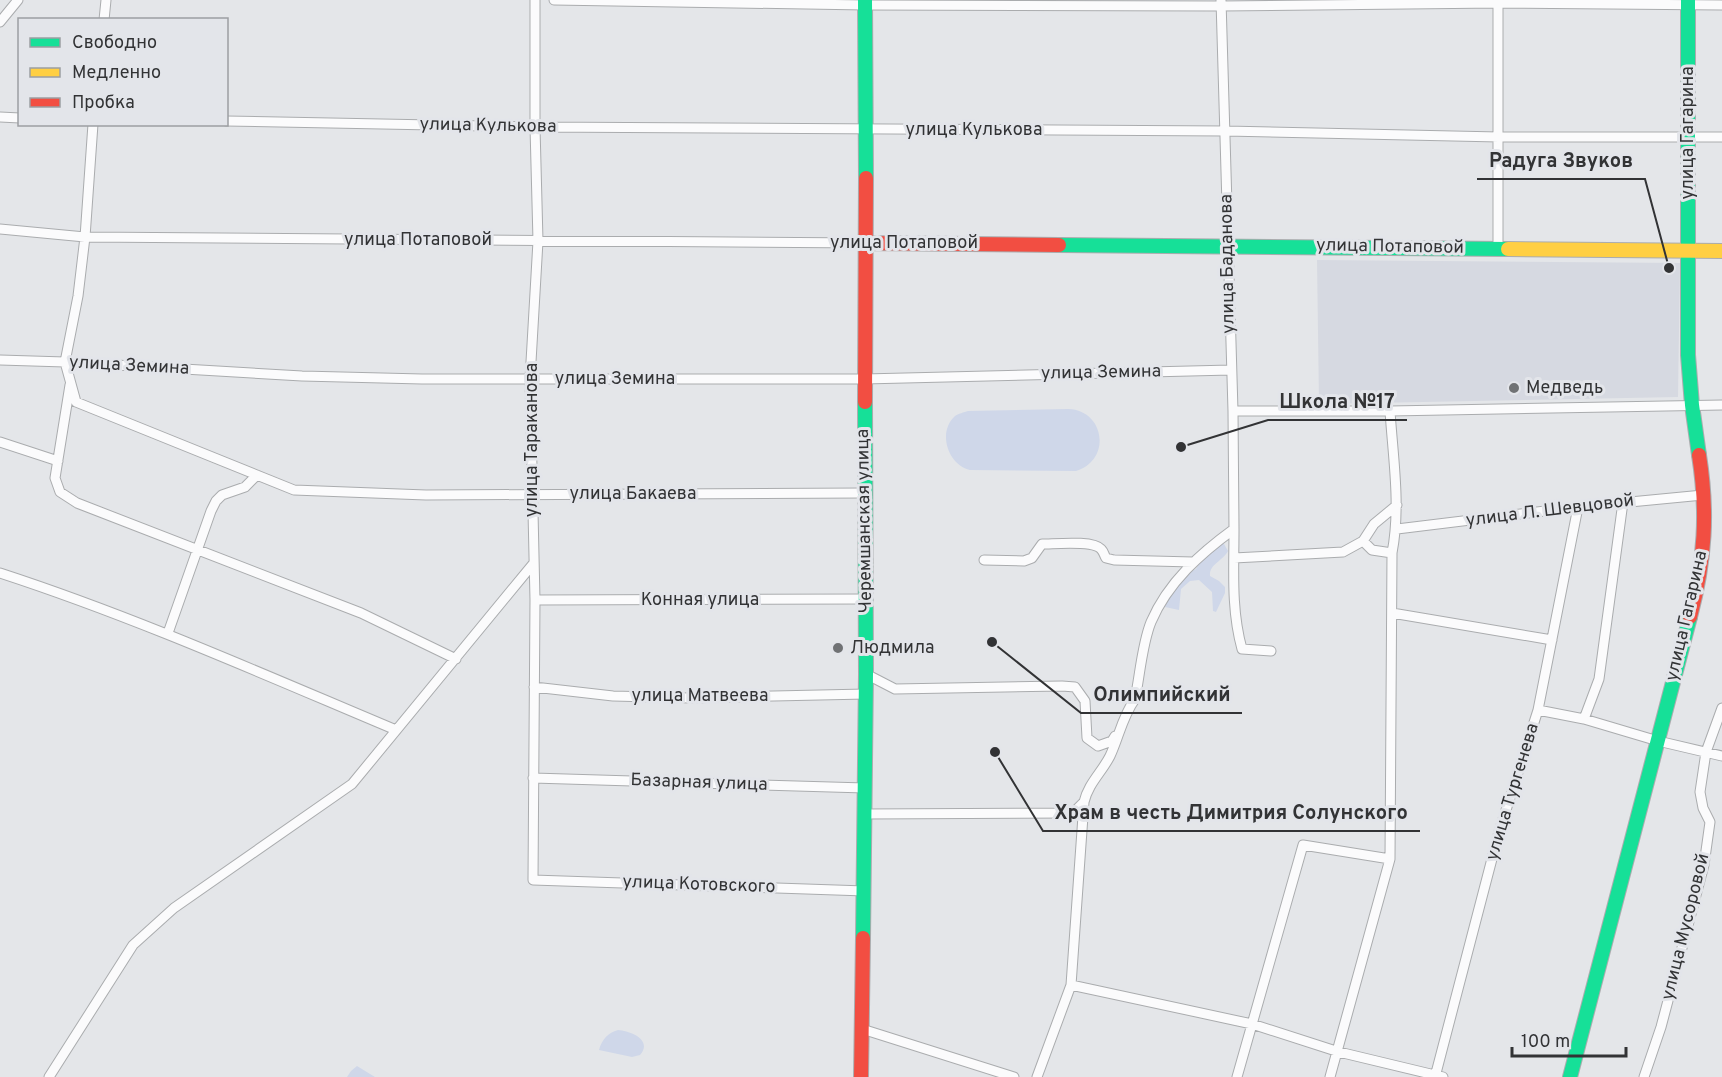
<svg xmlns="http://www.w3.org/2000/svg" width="1722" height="1077" font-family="Overpass,sans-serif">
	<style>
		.built { fill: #d6d9e1 }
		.green { fill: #cfd7e9 }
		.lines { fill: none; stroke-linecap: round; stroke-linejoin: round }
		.street-casing { stroke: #aaacae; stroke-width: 11 }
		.fast-casing { stroke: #aaacae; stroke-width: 16 }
		.slow-casing { stroke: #aaacae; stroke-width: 16 }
		.jam-casing { stroke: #aaacae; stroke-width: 16 }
		.street { stroke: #fbfbfc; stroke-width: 9 }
		.fast { stroke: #16e098; stroke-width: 14 }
		.slow { stroke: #ffcf43; stroke-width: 14 }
		.jam { stroke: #f24e42; stroke-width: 14 }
		.poi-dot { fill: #707274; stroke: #e3e5ea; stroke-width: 2 }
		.labels { text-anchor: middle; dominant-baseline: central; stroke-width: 6; stroke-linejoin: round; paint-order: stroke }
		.street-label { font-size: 18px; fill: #323335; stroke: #e3e5ea }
		.poi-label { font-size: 18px; fill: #323335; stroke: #e3e5ea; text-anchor: start }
		.leader { fill: none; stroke: #323335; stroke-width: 2 }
		.callout-dot { fill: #323335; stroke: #e3e5ea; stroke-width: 2 }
		.callout-label { font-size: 20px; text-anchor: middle; font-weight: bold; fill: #323335; stroke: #e3e5ea; stroke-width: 6; stroke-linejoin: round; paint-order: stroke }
	</style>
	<rect width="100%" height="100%" fill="#e4e6e9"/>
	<path class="built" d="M1317,260l363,3 -2,134 -359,7z"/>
	<path class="green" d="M1068,409c37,1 44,51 8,62l-106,-1c-22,-5 -33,-38 -15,-54 3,-2 9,-4 13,-5z
		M1219,544h5l4,7c-5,10 -19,13 -18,25l9,5 6,6v6l-9,19 -3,-1 -1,-19 -13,-12 -9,1 -9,8 -2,21 -14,-3c5,-16 16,-32 31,-38l4,-8z
		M618,1030c13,1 35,10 22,25l-8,2 -33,-7c3,-11 9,-17 19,-20z
		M357,1066l18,11h-28l4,-6z"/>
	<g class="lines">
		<g class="street-casing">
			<path id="street" d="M535,0v127l3,114 -8,138 5,221 -2,280 332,11
				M554,0l311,5 356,1 277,-3 224,2
				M1498,0v248
				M104,20l2,-20
				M0,22l18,-22
				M0,117l20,1
				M226,121l309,6 691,4 273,6h223
				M93,124l-8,113 -7,59 -13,66 11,40 218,88 132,5 438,-2
				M0,229l85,8 782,6
				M0,360l65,2 237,14 120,3h442l367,-9
				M70,385l-15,93 5,14 17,11 284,110 95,46
				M1233,411h157l332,-6
				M0,442l58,19
				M1234,529c0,41 -3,80 8,120l29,2
				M1397,529l181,-22 125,-12
				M1363,541l9,9 20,3
				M1234,558l109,-6 20,-11 11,-17 23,-19
				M984,560l40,1 8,-3 10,-14c13,0 51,-4 59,5 3,3 3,6 5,9l8,2 79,2
				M0,573c135,44 265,102 396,157
				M535,600l331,-1
				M1392,613l160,27
				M168,633l43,-122 5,-10 6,-6 23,-8 12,-12
				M866,674l29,15 167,-3 13,1 10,14 2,37 11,8 14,-5 3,-5
				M534,687l79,9 77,2 176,-4
				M1538,710l46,9 74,22 64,15
				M1584,719l15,-40 24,-177
				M533,778l332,10
				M865,814l208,-1 11,-11
				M1071,985l181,39 87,28 104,25
				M862,1029l152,48
				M49,1077l84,-132 41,-37 178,-124 181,-220
				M1037,1077l34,-92 13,-183c4,-18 18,-30 26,-46 9,-19 12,-39 25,-57 5,-24 7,-55 16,-77 17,-40 50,-69 83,-93l-1,-118 -12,-411
				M1237,1077l66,-232 87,14
				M1330,1077l60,-218 2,-306c9,-47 1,-95 -2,-142
				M1435,1077l64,-245 39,-122 40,-203
				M1644,1077l17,-50 43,-162 6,-43 -7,-14 -3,-16 6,-40 16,-44"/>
		</g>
		<g class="fast-casing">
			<path id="fast" d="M865,0l1,178
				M1688,0v355l4,50 7,50
				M1059,245l449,4
				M863,938l3,-264 -1,-272
				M1570,1077l120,-460"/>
		</g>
		<g class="slow-casing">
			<path id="slow" d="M1508,249l214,2"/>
		</g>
		<g class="jam-casing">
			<path id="jam" d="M867,243l192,2
				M865,402l1,-224
				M1690,617c15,-57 18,-105 9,-162
				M861,1077l2,-139"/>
		</g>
		<use href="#street" class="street"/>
		<use href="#fast" class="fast"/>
		<use href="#slow" class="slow"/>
		<use href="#jam" class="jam"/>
	</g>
	<g class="poi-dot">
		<circle cx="1514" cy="388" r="6"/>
		<circle cx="838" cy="648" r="6"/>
	</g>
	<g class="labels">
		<g class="street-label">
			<text transform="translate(488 126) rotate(1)">улица Кулькова</text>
			<text x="974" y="130">улица Кулькова</text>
			<text transform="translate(1688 133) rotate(-90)">улица Гагарина</text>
			<text x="418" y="240">улица Потаповой</text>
			<text x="904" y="243">улица Потаповой</text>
			<text transform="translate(1390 247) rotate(1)">улица Потаповой</text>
			<text transform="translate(1228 264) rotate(-91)">улица Баданова</text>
			<text transform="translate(129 366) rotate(3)">улица Земина</text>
			<text transform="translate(1101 373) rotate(-1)">улица Земина</text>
			<text x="615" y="379">улица Земина</text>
			<text transform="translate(532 440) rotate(-90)">улица Тараканова</text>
			<text x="633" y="494">улица Бакаева</text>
			<text transform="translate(1550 511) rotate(-7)">улица Л. Шевцовой</text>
			<text transform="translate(865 521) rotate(-91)">Черемшанская улица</text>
			<text x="700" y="600">Конная улица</text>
			<text transform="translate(1687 616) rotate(-77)">улица Гагарина</text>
			<text x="700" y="696">улица Матвеева</text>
			<text transform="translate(699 783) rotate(2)">Базарная улица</text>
			<text transform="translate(1513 792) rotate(-73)">улица Тургенева</text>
			<text transform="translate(699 885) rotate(2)">улица Котовского</text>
			<text transform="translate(1686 927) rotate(-76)">улица Мусоровой</text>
		</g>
		<g class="poi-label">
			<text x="1526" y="388">Медведь</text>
			<text x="850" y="648">Людмила</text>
		</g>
	</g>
	<path class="leader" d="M1669 268L1645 179H1477M1181 447L1268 420H1407M992 642L1081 713H1242M995 752L1043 831H1420"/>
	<g class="callout-dot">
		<circle cx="1669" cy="268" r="6"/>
		<circle cx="1181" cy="447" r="6"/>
		<circle cx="992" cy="642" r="6"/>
		<circle cx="995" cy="752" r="6"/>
	</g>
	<g class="callout-label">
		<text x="1561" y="167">Радуга Звуков</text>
		<text x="1337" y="408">Школа №17</text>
		<text x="1162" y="701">Олимпийский</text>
		<text x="1231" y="819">Храм в честь Димитрия Солунского</text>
	</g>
	<rect x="18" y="18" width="210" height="108" fill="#e3e5ea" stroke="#9c9ea2" stroke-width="1.5"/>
	<rect x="30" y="38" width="30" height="9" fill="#16e098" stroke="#9c9ea2" stroke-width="1.5"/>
	<text x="72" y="48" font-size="18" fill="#323335">Свободно</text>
	<rect x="30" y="68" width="30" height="9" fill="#ffcf43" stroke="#9c9ea2" stroke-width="1.5"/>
	<text x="72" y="78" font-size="18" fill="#323335">Медленно</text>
	<rect x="30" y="98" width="30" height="9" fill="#f24e42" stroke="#9c9ea2" stroke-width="1.5"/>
	<text x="72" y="108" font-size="18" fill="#323335">Пробка</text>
	<path d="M1512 1047v9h114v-9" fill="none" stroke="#323335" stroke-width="3"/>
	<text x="1521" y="1047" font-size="18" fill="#323335" stroke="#e3e5ea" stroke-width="4.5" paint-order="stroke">100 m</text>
</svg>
